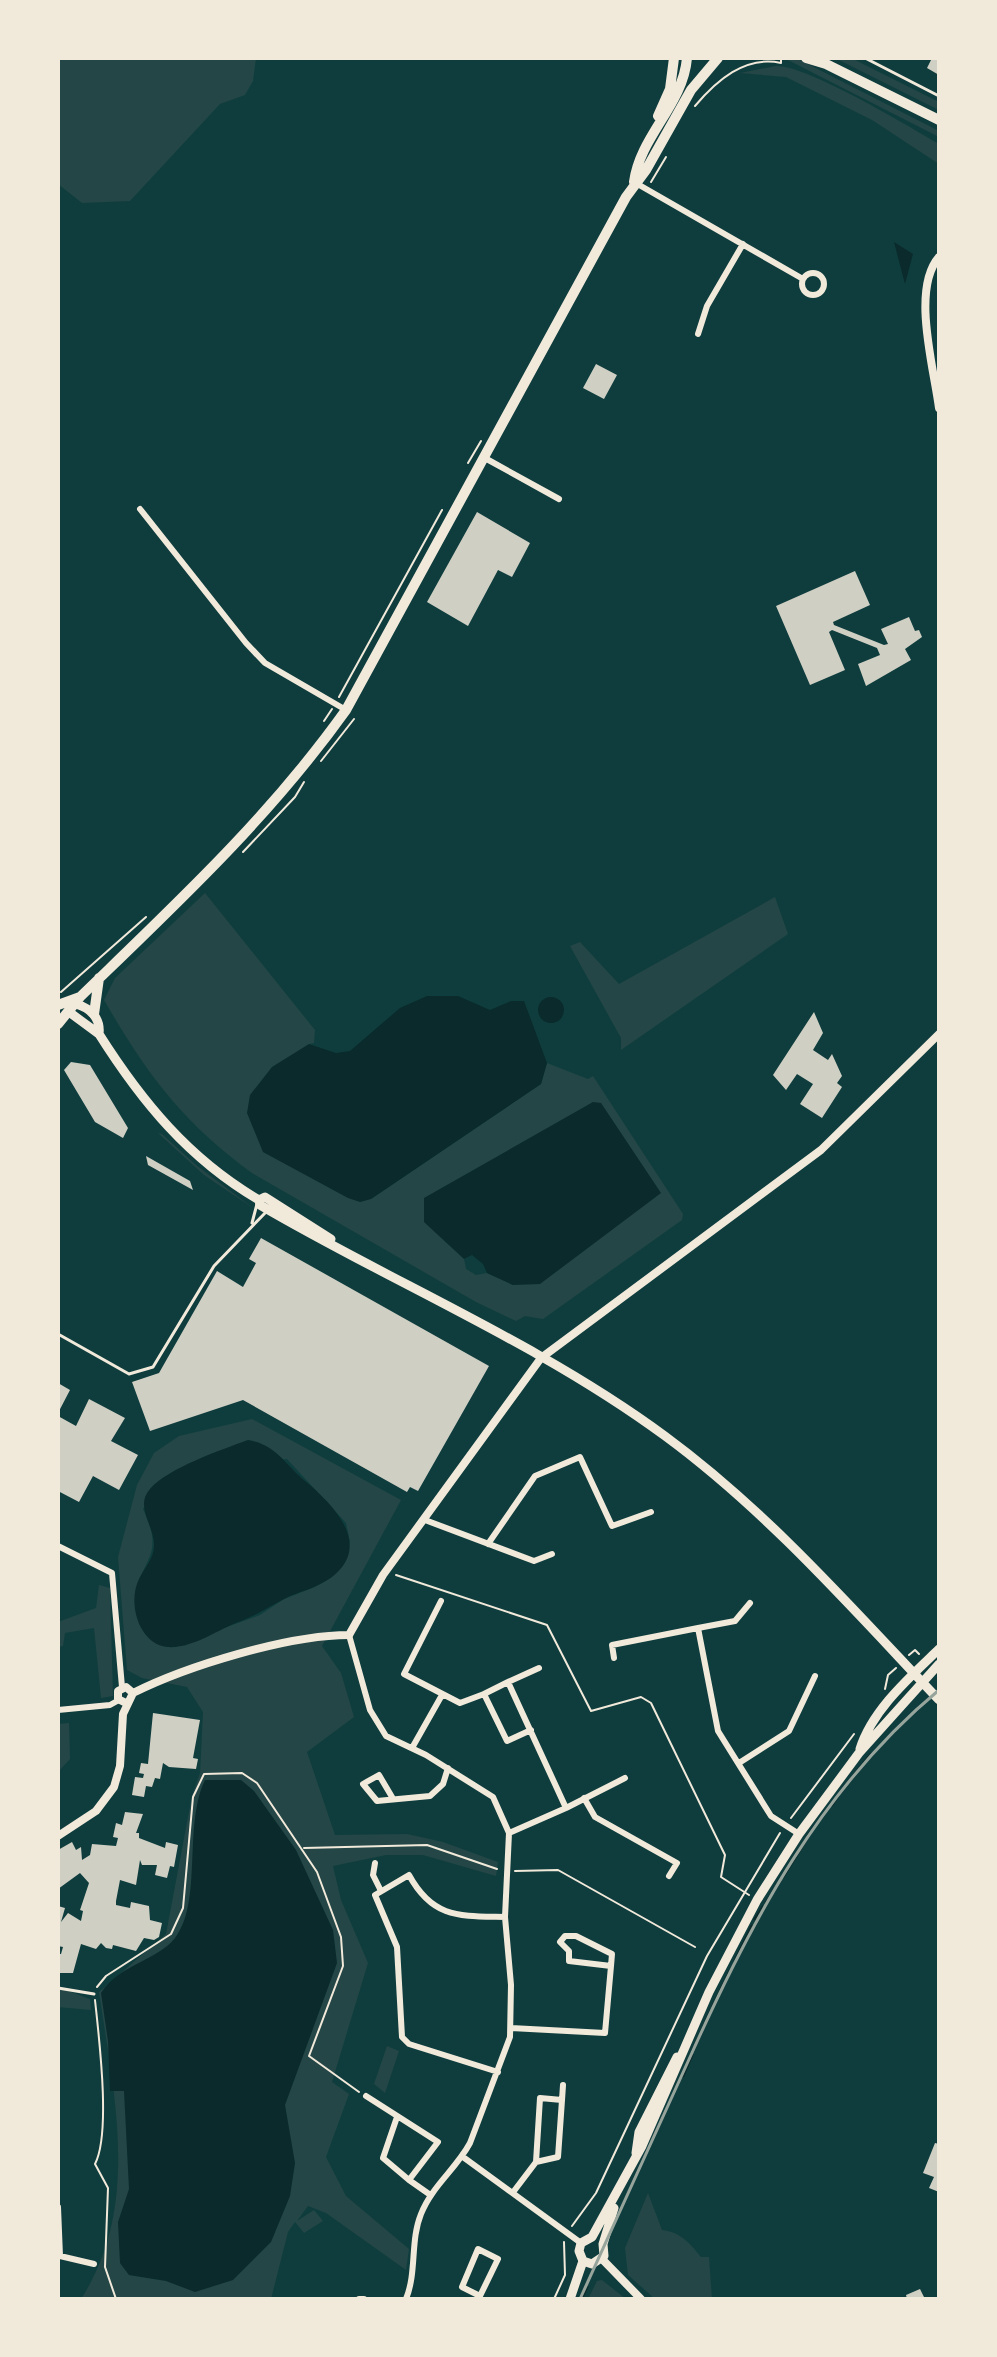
<svg xmlns="http://www.w3.org/2000/svg" width="997" height="2357" font-family="'Public Sans',sans-serif">
	<style>
		.green { fill: #244646; fill-rule: evenodd }
		.water { fill: #0a2a2b }
		.lines { fill: none; stroke-linecap: round; stroke-linejoin: round }
		.stream { stroke: #0a2a2b; stroke-width: 3 }
		.building { fill: #cfcfc3 }
		.path { stroke: #f1e9da; stroke-width: 2 }
		.service { stroke: #f1e9da; stroke-width: 3 }
		.minor { stroke: #f1e9da; stroke-width: 6 }
		.tertiary { stroke: #f1e9da; stroke-width: 8 }
		.secondary { stroke: #f1e9da; stroke-width: 9 }
		.primary { stroke: #f1e9da; stroke-width: 10 }
		.rail { stroke: #97a49c; stroke-width: 3 }
	</style>
	<rect width="100%" height="100%" fill="#0f3d3e"/>
	<path class="green" d="M58,58h198l-3,23 -8,14 -25,9 -90,97 -48,2 -24,-19z
		M784,58h12l143,73v6z
		M835,58h16l88,44v8z
		M776,66c31,-1 132,60 163,78v20l-67,-44 -86,-43 -46,-4z
		M205,893l110,137 -1,13 -5,1 62,155 170,-115 6,-21 41,16 5,-3 90,138 -1,6 -139,99 -18,-3 -9,5 -40,-19 -224,-129c-70,-51 -106,-100 -148,-173l11,-22zM601,1103l-88,182 -26,-12 -11,2 -10,-6 -2,-10z
		M775,897l13,37 -167,116v-12l-51,-92 10,-4 39,42z
		M158,1133l4,1 34,31 57,43 -49,-33z
		M252,1419l149,81 -79,146 19,27 13,44 -47,35 28,83 72,-1 36,8 55,20 -2,14 -73,-21h-37l-53,11 8,34 27,63 -36,119 17,12 -23,63 20,39 63,53 -3,21 -80,-57 -18,-7 -11,15 17,-11 9,11 -19,12 -9,-11 -7,10 -17,67h-190c60,-92 33,-205 18,-307l67,-58 26,-138 8,-23 3,-61 -16,-25 -45,-9 -15,-8 -9,-113 19,-72 17,-32 25,-17zM287,1459l59,64 4,19 -18,35 -17,10 -31,12 -24,16 -89,32 -36,-48c6,-42 31,-42 8,-90l20,-31 20,-9z
		M99,1585l11,3 3,108 -12,2 -7,-70 -29,5 -2,13 -5,1v-25l38,-14z
		M69,1723l1,36 -12,13v-48z
		M58,1987l32,12 1,11 -33,-3z
		M387,2046l12,5 -14,42 -11,-9z
		M648,2193l14,37c18,2 28,13 39,27h8l3,42h-57l-27,-24 -3,-27z
		M602,2280l24,19h-38l9,-18z"/>
	<path class="water" d="M894,242l19,12 -8,30z
		M427,996h31l32,14 21,-9h13l23,62 -6,21 -170,115 -11,3 -12,-4 -85,-46 -16,-39 3,-18 22,-28 37,-23 27,9 14,-2 50,-43z
		M538 1010a13 13 0 1 1 26 0a13 13 0 1 1-26 0Z
		M593,1102l8,1 60,90 -121,91 -27,1 -26,-12 -4,-9 -11,-9 -8,4 -40,-37v-24z
		M248,1440c29,5 36,24 57,41 29,24 70,66 24,98 -12,8 -26,12 -39,17 -17,8 -31,18 -49,25 -23,8 -48,28 -74,26 -28,-3 -40,-44 -28,-68 5,-11 15,-20 15,-33 1,-20 -20,-39 -4,-57 18,-21 71,-39 98,-49z
		M205,1780h36l13,11 42,59 37,80 4,33 -52,142 10,58 -5,33 -19,46 -38,38 -38,12 -29,-11 -37,-6 -9,-12 -2,-41 11,-33 -5,-98h-14l-2,-50 -7,-48c19,-29 57,-33 74,-55 28,-36 8,-113 30,-158z"/>
	<g class="lines">
		<path class="stream" d="M841,1792l30,-38
			M832,1805l6,-9
			M808,1836l7,-10
			M783,1877l23,-37
			M766,1903l14,-22
			M755,1919l8,-12
			M735,1961l17,-35
			M713,2006l17,-35
			M693,2051l18,-41
			M683,2076l9,-21
			M581,2299l6,-12"/>
	</g>
	<path class="building" d="M932,58h7v17l-12,-7z
		M596,364l21,11 -13,24 -21,-11z
		M477,512l53,31 -18,34 -14,-7 -30,56 -41,-24z
		M855,571l15,34 -37,17 1,3 50,20 4,-1 -7,-15 28,-12 6,14 4,-1 3,7 -17,12 6,11 -45,26 -8,-22 22,-9 -3,-7 -45,-18 -3,2 16,38 -35,15 -34,-79z
		M814,1012l9,21 -10,17 15,10 4,-6 10,22 -5,7 5,4 -20,31 -22,-14 13,-20 -16,-10 -11,16 -13,-15z
		M71,1062l19,3 38,63 -5,10 -28,-16 -31,-52z
		M146,1156l44,25 3,9 -45,-25z
		M261,1238l228,128 -71,125 -8,-4 -3,5 -164,-92 -93,31 -18,-49 27,-9 58,-102 26,16 13,-24 -7,-4z
		M58,1383l12,7 -12,23z
		M89,1399l36,19 -14,23 27,14 -19,35 -26,-14 -14,26 -21,-11v-75l18,10z
		M153,1713l47,7 -7,38 5,1 -2,10 -27,-2 -6,-4 -3,16 -5,-1 -3,9 -6,-1 -2,11 -12,-2 3,-18 8,1 1,-4 -5,-1 2,-10 7,1z
		M125,1812l18,2 -7,19h3v5l26,10 1,-6 12,3 -4,22 -4,-1 -3,12 -12,-3 2,-10h-15l-2,-5 -4,25 -16,-5 -4,21v4l14,3 1,-6 18,4 1,14 12,3 -3,14 -5,3 -10,-2 -8,13 -23,-6 -1,4 -6,-1 -5,-5 -5,6 -15,-5 -8,29h-15v-19h3l2,-7 -5,-1v-40l7,2 -4,14 7,-9 13,8 2,-10 -3,-1 9,-27 -9,-10 -22,16v-39l14,-8 4,8 5,-3 1,13 8,-5 2,-11 24,2 2,-8 -5,-1 3,-14 6,2z
		M935,2143l4,1v48l-10,-4 5,-11 -11,-4z
		M920,2289l5,10h-18l-1,-4z"/>
	<g class="lines">
		<path class="path" d="M695,106c21,-25 50,-51 86,-43v-5
			M651,182l15,-25
			M468,463l13,-22
			M339,697l103,-187
			M324,721l8,-12
			M321,761l33,-42
			M243,852l52,-55 9,-15
			M61,992l85,-75
			M396,1575l151,50 44,86 50,-14 10,6 74,152 -4,22 28,18
			M909,1655l6,-5 4,4
			M885,1689l3,-14 8,-7
			M791,1818l63,-84
			M304,1848l123,-3 70,24
			M515,1871l43,-1 137,77
			M97,1987l9,-11 65,-42 12,-26 10,-111 11,-23 38,-1 15,10 60,89 24,65 2,29 -34,90 50,36
			M95,2000c4,38 16,133 0,164l13,24 -3,79 11,32
			M572,2226l24,-33 111,-237 73,-123
			M554,2299l11,-24 -1,-33"/>
		<path class="service" d="M865,58l74,38
			M252,1223l5,-19
			M58,1334l71,40 24,-7 61,-101 52,-54
			M58,1988l36,6"/>
		<path class="minor" d="M634,182l169,97
			M802 284a11 11 0 1 1 22 0a11 11 0 1 1-22 0Z
			M698,334l9,-28 36,-62
			M483,457l76,42
			M140,509l106,134 19,20 81,47
			M425,1520l109,41 18,-7
			M488,1544l47,-68 45,-19 32,69 39,-14
			M58,1546l54,27 10,114
			M441,1601l-37,73 56,29 24,-9
			M698,1628l37,-7 15,-18
			M349,1635l21,75 16,26 40,19 67,42 16,36 -4,84 6,68 -1,52 -40,106c-14,26 -38,43 -49,71 -11,27 -4,58 -15,85
			M614,1658l-2,-13 86,-17 20,103 53,85 28,18
			M508,1682l31,-14
			M58,1710l52,-5 9,-5
			M531,1730l-24,11 -23,-47 24,-12 58,126 59,-30
			M412,1748l30,-53
			M739,1763l50,-32 26,-55
			M392,1797l-13,-22 -16,9 14,17 53,-5 13,-12 5,-16
			M584,1798l11,19 82,46 -8,13
			M509,1833l57,-25
			M375,1863l-2,12 7,14
			M511,2028l94,5 6,-67 -42,-5v-10l-9,-9 5,-6h11l36,18 -1,12
			M498,2072l-89,-28 -7,-7 -5,-90 -22,-52 34,-20c24,44 51,41 96,42
			M366,2096l72,46 -29,38 20,14
			M562,2100l1,-15
			M397,2117l-14,41 26,22
			M463,2157l118,86
			M514,2191l22,-29 22,-5 4,-57 -22,-2 -4,64
			M58,2207l2,49 34,8
			M478,2249l20,10 -18,37 -18,-9z
			M359,2299h5"/>
		<path class="tertiary" d="M939,257c-28,32 -5,111 0,151
			M133,1693c54,-27 155,-58 216,-58l34,-60 158,-217 280,-208 118,-116
			M126,1703l-8,-4v-8l8,-4 7,6
			M58,1836l38,-25 18,-24 6,-21 3,-52 10,-21
			M602,2259l39,40"/>
		<path class="secondary" d="M76,1004c14,4 25,14 23,30 43,68 90,125 160,166l1,5c133,78 279,138 405,231 102,75 187,172 274,264
			M69,1012l30,22
			M259,1200l6,-3 66,42
			M860,1749c12,-39 50,-72 79,-100
			M636,2153l3,-21 38,-75
			M592,2237l50,-91 67,-154 48,-92 42,-66 60,-81 80,-89
			M592,2237l-11,6 -2,8 4,10 9,3 12,-8 -1,-12 11,-36
			M570,2299l13,-38"/>
		<path class="primary" d="M806,58l20,6 113,56
			M658,116l12,-27 4,-31
			M634,182c6,-46 49,-77 53,-124
			M58,1005l22,-8
			M94,1014l5,-36
			M58,1024l22,-27c95,-92 189,-179 266,-287l280,-513 20,-27 45,-80 27,-32"/>
		<path class="rail" d="M580,2299c37,-82 74,-163 111,-244 61,-136 131,-268 248,-365"/>
	</g>
	<rect width="997" height="2357" fill="none" stroke="#f1e9da" stroke-width="120"/>
</svg>
